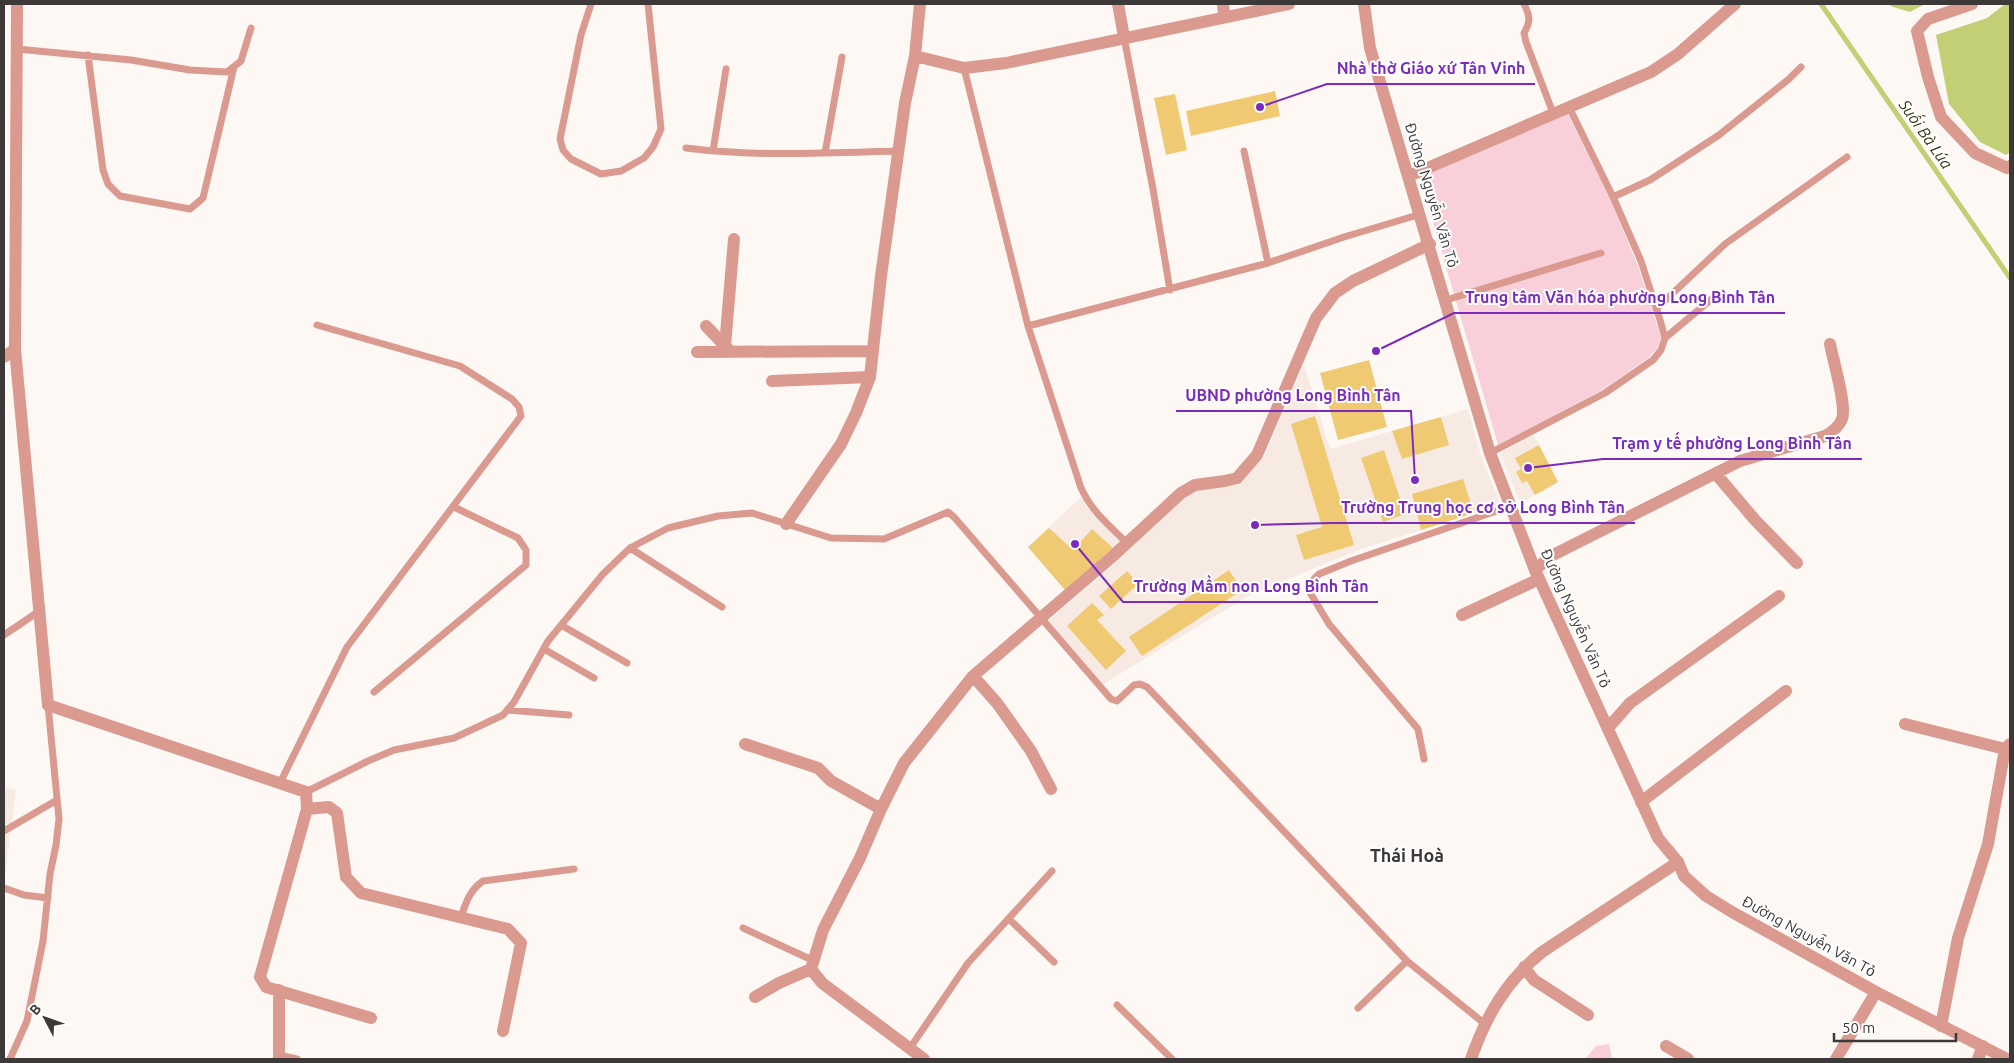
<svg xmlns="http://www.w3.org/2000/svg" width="2014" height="1063" font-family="Ubuntu,sans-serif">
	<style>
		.built { fill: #f7eae2 }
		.green { fill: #f9d0da }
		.water { fill: #c2cf75 }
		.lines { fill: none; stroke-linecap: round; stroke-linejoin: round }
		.stream { stroke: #c2cf75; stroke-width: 5 }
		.building { fill: #efca72 }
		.service { stroke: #da9a8f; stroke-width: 7 }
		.minor { stroke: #da9a8f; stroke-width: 12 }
		.tertiary { stroke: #da9a8f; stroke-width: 12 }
		.labels { text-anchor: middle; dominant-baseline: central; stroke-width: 4; stroke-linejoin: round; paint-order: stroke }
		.street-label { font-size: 15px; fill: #3c3938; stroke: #fff }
		.water-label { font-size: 16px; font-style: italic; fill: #333812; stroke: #fff }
		.quarter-label { font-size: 18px; font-weight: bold; fill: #3c3938; stroke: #fff }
		.leader { fill: none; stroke: #7b2cbf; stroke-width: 2 }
		.callout-dot { fill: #7b2cbf; stroke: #fff; stroke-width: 2 }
		.callout-label { font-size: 16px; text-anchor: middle; font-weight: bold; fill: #7b2cbf; stroke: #fff; stroke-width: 4; stroke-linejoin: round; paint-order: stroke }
	</style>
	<rect width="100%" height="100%" fill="#fef8f4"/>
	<path class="built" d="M1304,364l26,85 138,-40 13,47 20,49 -140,44 -111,46 -147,89 -55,-63 72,-62 61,-59 17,-10 26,-2 16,-5 10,-10 14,-16z
		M1534,435l24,47 -38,21 -20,-50z
		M1081,497l11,17 29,27 -56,49 -37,-43z
		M4,787l12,3 -12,94z"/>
	<path class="green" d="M1568,114l42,85 28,67 23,72 -4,10 -9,10 -46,32 -104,55 -78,-267z
		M1609,1044l3,15h-27l11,-13z"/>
	<path class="water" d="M1888,4h37l-15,8 -17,-5z
		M2005,4h5v148l-4,3 -26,-13 -31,-38 -13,-69 51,-17z"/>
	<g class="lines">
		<path class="stream" d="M1821,4l189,274"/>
	</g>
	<path class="building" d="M1275,91l5,25 -89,20 -5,-25z
		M1175,94l12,56 -21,5 -12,-57z
		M1369,360l18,67 -49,13 -18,-67z
		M1315,416l39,129 -50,15 -8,-25 26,-8 -31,-103z
		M1441,417l8,28 -47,14 -10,-28z
		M1539,445l19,37 -23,13 -8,-14 -5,2 -6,-11 5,-3 -6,-11z
		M1384,450l21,64 -22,8 -22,-64z
		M1463,479l11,34 -53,17 -9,-36z
		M1049,528l24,22 19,-21 21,19 -48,42 -37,-43z
		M1229,570l13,20 -100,66 -13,-19z
		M1127,571l11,13 -27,25 -12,-13z
		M1092,603l12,12 -7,5 29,31 -20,19 -39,-44z"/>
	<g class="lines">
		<path class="service" d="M591,4l-10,31 -21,104 3,11 8,9 30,15 20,-3 23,-13 9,-11 8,-18 -13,-125
			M1524,4c6,12 7,17 0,29l2,9 27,71
			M1124,37l29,152 17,101
			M17,49l114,11 59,10 37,2 14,-11 10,-33
			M88,55l15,115 5,14 12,12 70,13 13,-11 31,-131
			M964,68l64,258 53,162c11,24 28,37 46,55
			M1569,107l44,90
			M686,148c70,9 142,5 212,3
			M713,151l13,-82
			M1244,151l24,112
			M825,153l17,-96
			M1446,300l155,-47
			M1656,309l69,-65 122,-87
			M1028,326l240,-63 76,-26 77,-23
			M1665,338l49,-41
			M1490,453l115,-60 48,-33 8,-10 4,-12 -5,-18 -19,-59 -28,-64 37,-17 69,-45 70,-56 12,-12
			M630,548l92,59
			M561,625l66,38
			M4,635l34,-23
			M544,649l50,29
			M374,692l152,-127v-15l-8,-12 -64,-31
			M507,710l62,5
			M1424,759l-6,-30 -89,-105 -20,-33 2,-9 8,-8 32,-13 160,-55
			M280,783l67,-136 174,-231 -2,-9 -7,-8 -52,-33 -143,-41
			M306,792l62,-31 26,-11 60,-12 49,-23 11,-13 34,-61 55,-67 27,-26 38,-20 50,-12 34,-3 79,25 53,1 64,-27 6,5 157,182 6,2 17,-16 6,-1 7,3 260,274 78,63
			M4,831l53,-31
			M4,888l20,7 24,3
			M461,917c5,-15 9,-27 22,-36l91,-12
			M1009,919l45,43
			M743,928l69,32
			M1117,1005l55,54
			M1358,1008l49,-47
			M910,1048l58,-85 84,-92
			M279,1055l18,4
			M10,1059l17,-38 16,-80 7,-67 6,-29 3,-26 -11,-114"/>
		<path class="minor" d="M1118,4l6,33
			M1223,4l1,12
			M1972,4l-44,15 -11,12 11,46 13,40 34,36 32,15 3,-2
			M915,56l49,12 42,-5 283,-59
			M1409,176l242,-104 27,-18 57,-50
			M706,326l23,24
			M725,346l9,-107
			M697,352l176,-1
			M4,357l11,-8
			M772,381l98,-4
			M1716,474l39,46 42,43
			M786,524l55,-80 15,-31 14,-36 11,-101 24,-173 10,-47 5,-52
			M1535,570l16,-14 189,-95 85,-25c7,-4 14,-9 17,-17 5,-13 -9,-59 -12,-75
			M1462,615l77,-36
			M973,676l24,27 34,48 20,38
			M48,705l258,87 1,17 22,-2 8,6 9,64 15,16 147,36 13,14 -18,88
			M1905,724l100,25
			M1608,728l22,-25 149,-107
			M745,744l73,24 13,13 50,28
			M1641,802l145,-111
			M307,809l-47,168 6,10 105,31
			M1524,967l10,13 54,35
			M755,997l24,-14 32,-14
			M1941,1026l17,-88 30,-94 17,-95 5,-5
			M1666,1046l22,13
			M279,1059v-69
			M924,1059l-102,-76 -11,-14 12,-39 37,-72 21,-49 23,-46 69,-87 140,-120 68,-63 14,-8 30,-4 12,-3 20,-23 59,-137 19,-25 18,-12 77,-37
			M1471,1059c15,-43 35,-78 71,-107l136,-90
			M1836,1059l40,-67
			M1978,1059l5,-13"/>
		<path class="tertiary" d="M17,4l-2,345 33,356
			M1364,4l6,44 120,405 45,117 123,268 20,24 6,14 22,20 26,16 144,80 131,67"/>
	</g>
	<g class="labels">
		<g class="street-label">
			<text transform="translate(1432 195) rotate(73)">Đường Nguyễn Văn Tỏ</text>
			<text transform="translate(1576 618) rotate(66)">Đường Nguyễn Văn Tỏ</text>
			<text transform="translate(1809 936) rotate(29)">Đường Nguyễn Văn Tỏ</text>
		</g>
		<g class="water-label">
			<text transform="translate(1926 134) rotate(55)">Suối Bà Lúa</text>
		</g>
		<g class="quarter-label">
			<text x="1407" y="855">Thái Hoà</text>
		</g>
	</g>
	<path class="leader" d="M1260 107L1327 84H1535M1376 351L1454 313H1785M1415 480L1411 411H1176M1528 468L1603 459H1862M1255 525L1331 523H1635M1075 544L1123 602H1378"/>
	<g class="callout-dot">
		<circle cx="1260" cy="107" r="5"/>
		<circle cx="1376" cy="351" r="5"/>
		<circle cx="1415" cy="480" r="5"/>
		<circle cx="1528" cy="468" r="5"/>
		<circle cx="1255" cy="525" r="5"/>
		<circle cx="1075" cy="544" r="5"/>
	</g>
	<g class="callout-label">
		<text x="1431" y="74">Nhà thờ Giáo xứ Tân Vinh</text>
		<text x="1620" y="303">Trung tâm Văn hóa phường Long Bình Tân</text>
		<text x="1293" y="401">UBND phường Long Bình Tân</text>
		<text x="1732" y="449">Trạm y tế phường Long Bình Tân</text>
		<text x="1483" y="513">Trường Trung học cơ sở Long Bình Tân</text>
		<text x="1251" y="592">Trường Mầm non Long Bình Tân</text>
	</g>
	<rect width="2014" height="1063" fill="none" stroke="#3c3938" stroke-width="10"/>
	<g transform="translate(45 1018) rotate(311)" stroke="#ffffff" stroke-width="4" paint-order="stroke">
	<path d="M0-4L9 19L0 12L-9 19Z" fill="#3c3938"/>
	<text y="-8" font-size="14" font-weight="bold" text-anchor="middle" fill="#3c3938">B</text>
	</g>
	<path d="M1834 1033v8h122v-8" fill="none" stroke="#3c3938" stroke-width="2.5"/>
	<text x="1842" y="1033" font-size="15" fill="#3c3938" stroke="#ffffff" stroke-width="4" paint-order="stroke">50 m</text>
</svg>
